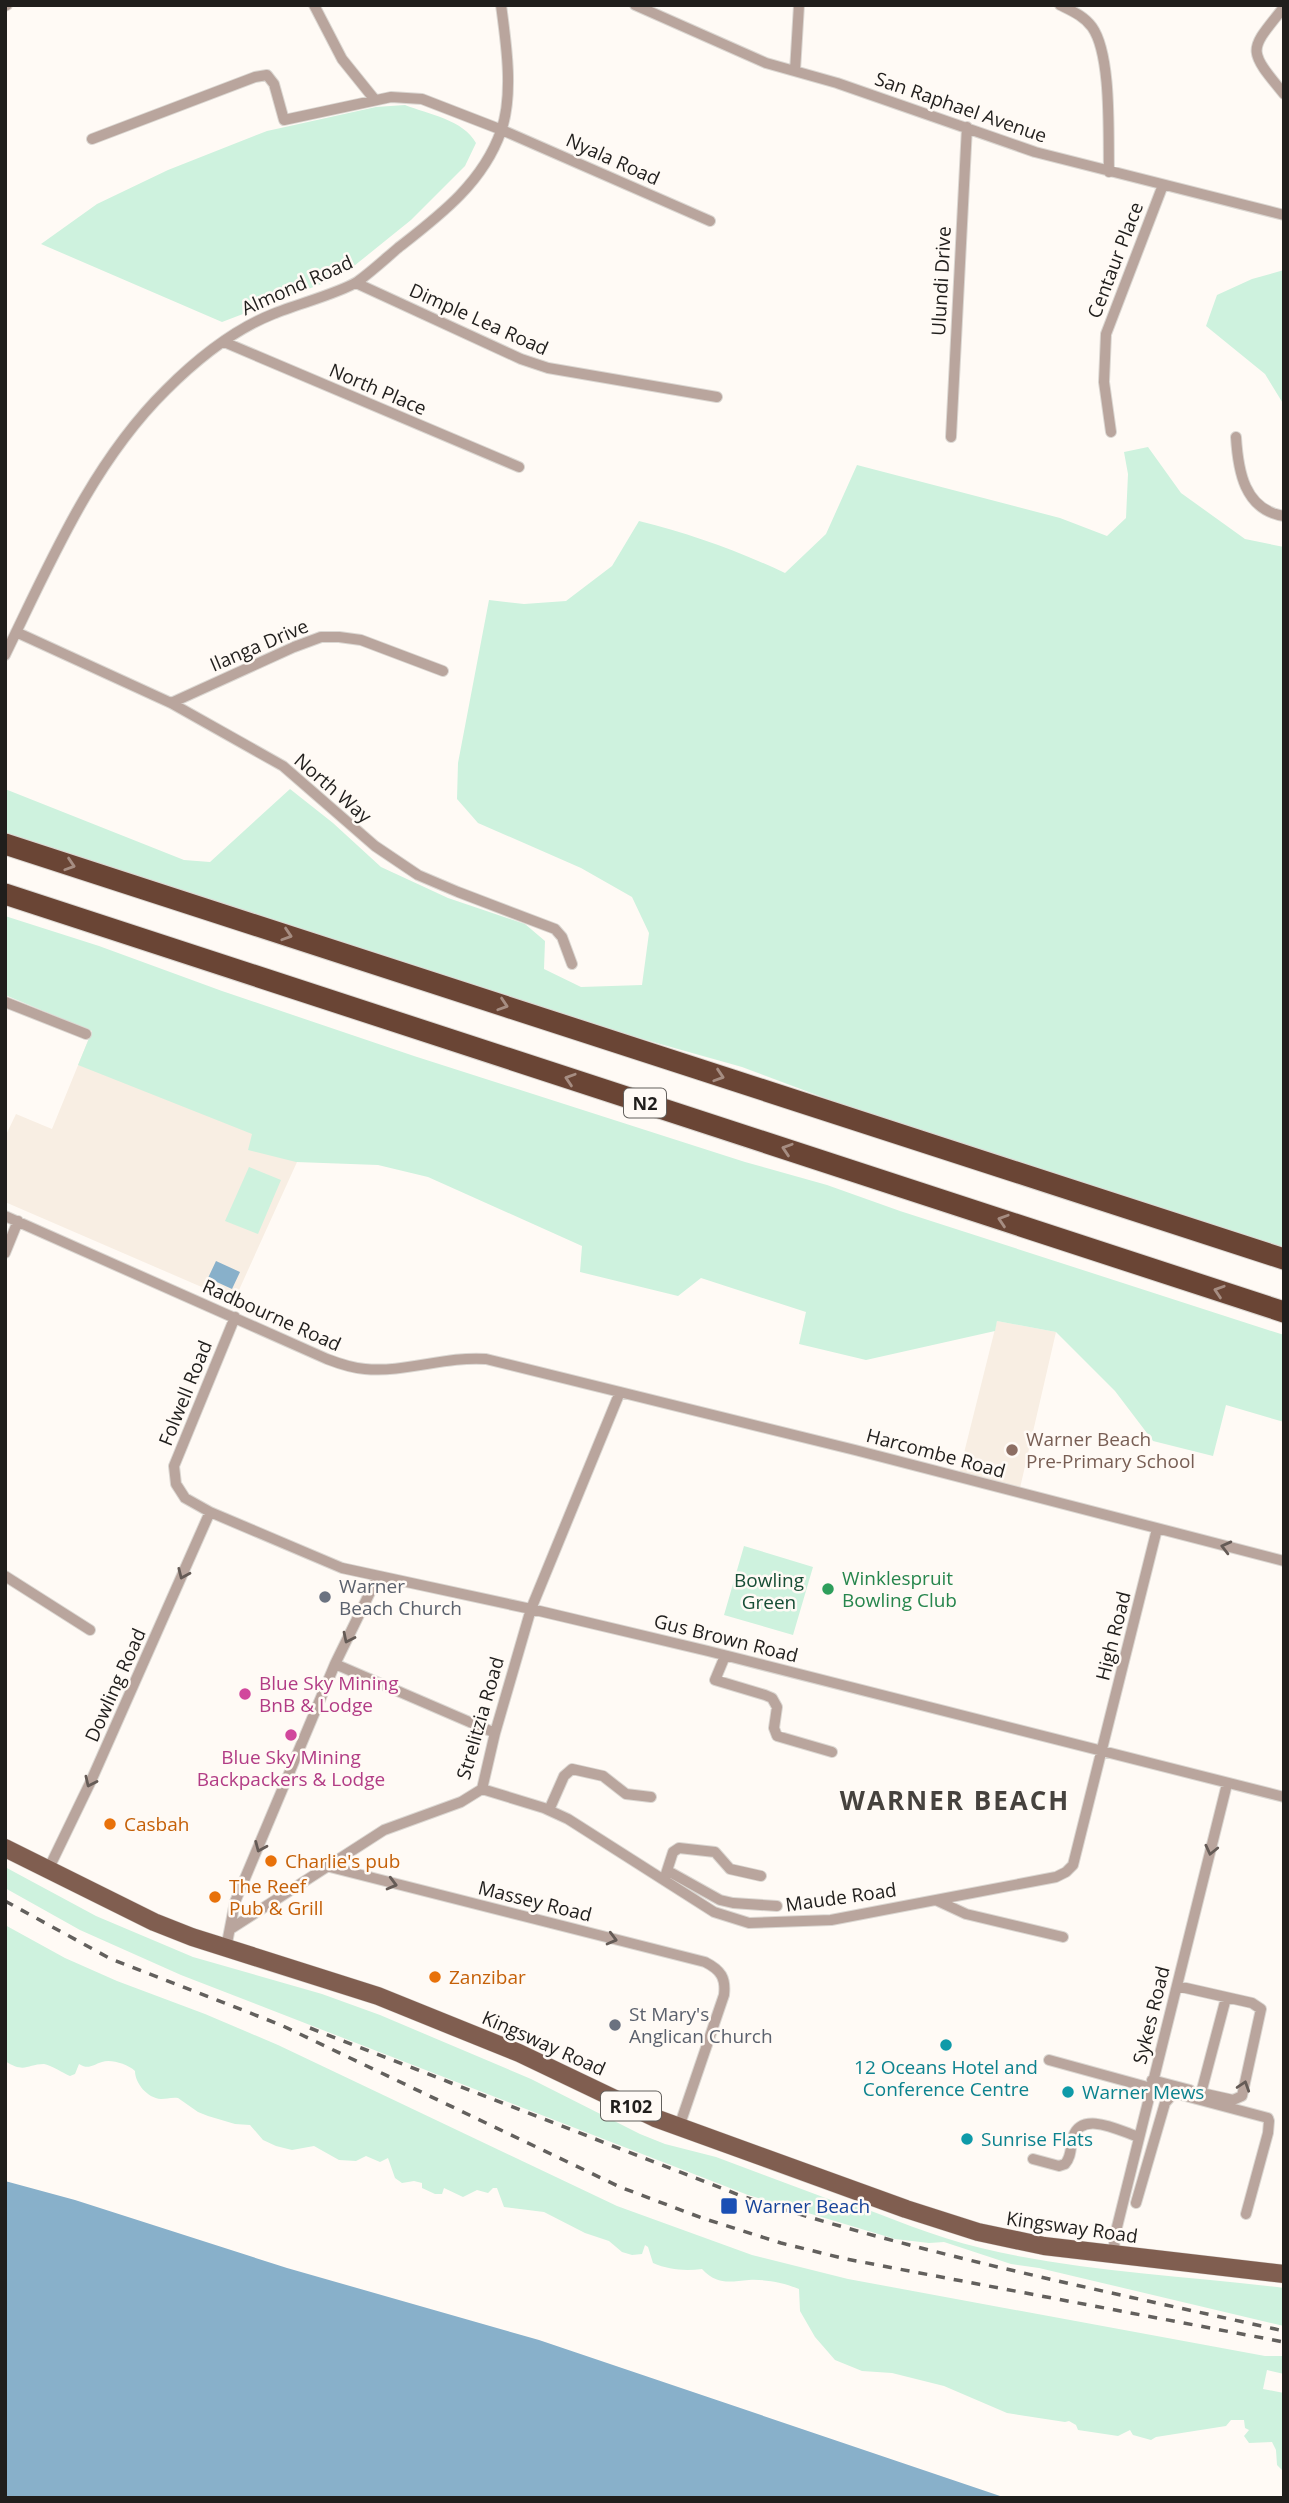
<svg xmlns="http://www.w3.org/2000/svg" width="1289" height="2503" font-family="'Open Sans',sans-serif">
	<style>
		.built { fill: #f8eee3 }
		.green { fill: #cef2de }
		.water { fill: #88b0ca }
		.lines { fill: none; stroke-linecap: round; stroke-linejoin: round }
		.street-casing { stroke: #dbd7d2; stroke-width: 12 }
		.primary-casing { stroke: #dbd7d2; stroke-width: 19 }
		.highway-casing { stroke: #dbd7d2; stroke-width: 23 }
		.street { stroke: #b9a59d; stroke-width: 10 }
		.primary { stroke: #805e50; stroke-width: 18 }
		.highway { stroke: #6a4535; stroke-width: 21 }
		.rail { stroke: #63605d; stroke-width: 3.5; stroke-dasharray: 9 9; stroke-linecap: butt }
		.oneway { stroke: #a68d82 }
		.oneway2 { stroke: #655b56 }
		.education-dot { fill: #8d6e63; stroke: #fffaf5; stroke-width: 2.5 }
		.leisure-dot { fill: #2e9e5b; stroke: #fffaf5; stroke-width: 2.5 }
		.worship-dot { fill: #6b7280; stroke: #fffaf5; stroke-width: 2.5 }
		.hotel-dot { fill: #d1479c; stroke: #fffaf5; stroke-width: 2.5 }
		.food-dot { fill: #e8710a; stroke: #fffaf5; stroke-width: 2.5 }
		.culture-dot { fill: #0f9aa8; stroke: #fffaf5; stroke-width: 2.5 }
		.transit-dot { fill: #1a4fb4; stroke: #fffaf5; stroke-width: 2.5 }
		.labels { text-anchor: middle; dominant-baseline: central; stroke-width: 5; stroke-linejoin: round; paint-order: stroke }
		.shield { fill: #fffaf5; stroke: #63605d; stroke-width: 2 }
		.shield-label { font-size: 18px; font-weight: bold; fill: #201e1c }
		.street-label { font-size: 19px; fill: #201e1c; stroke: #fffaf5 }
		.education-label { font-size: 19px; fill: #785e54; stroke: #fffaf5; text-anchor: start }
		.leisure-label { font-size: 19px; fill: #27864d; stroke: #fffaf5; text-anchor: start }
		.park-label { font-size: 19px; fill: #174d35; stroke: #fffaf5 }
		.worship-label { font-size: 19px; fill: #5b616d; stroke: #fffaf5; text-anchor: start }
		.hotel-label { font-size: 19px; fill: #b23c85; stroke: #fffaf5; text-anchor: start }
		.food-label { font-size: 19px; fill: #c56008; stroke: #fffaf5; text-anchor: start }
		.culture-label { font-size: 19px; fill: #0d838f; stroke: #fffaf5; text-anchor: start }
		.transit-label { font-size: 19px; fill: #164399; stroke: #fffaf5; text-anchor: start }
		.district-label { font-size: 26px; font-weight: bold; letter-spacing: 2px; fill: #46423e; stroke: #fffaf5 }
	</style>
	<rect width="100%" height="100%" fill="#fffaf5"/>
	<path class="built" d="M92,1031l205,131 -63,139 -229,-99v-65l11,-23 36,15z
		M997,1321l59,11 -36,156 -61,-15z"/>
	<path class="green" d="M405,105c23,9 59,15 71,38l-11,23 -54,54 -57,46 -30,17 -102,39 -181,-78 56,-40 71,-34 99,-39 109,-24z
		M1284,270v135l-19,-31 -59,-48 11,-31 35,-16z
		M1148,447l33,46 64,46 39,8v705l-71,-27 -359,-116 -112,-42 -128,-36 -283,-88 -115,-42 -211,-67v-45l179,71 26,2 80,-73 43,34 48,44 67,31 77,26 20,17 -1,28 37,18 61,-2 7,-52 -17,-36 -51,-29 -103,-45 -21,-24 1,-36 31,-163 35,4 42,-3 46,-35 27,-45c52,13 97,29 146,52l41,-39 31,-69 203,53 47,18 19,-18 2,-44 -4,-22z
		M5,916l94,30 123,45 192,65 331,106 82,23 73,26 384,124v87l-58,-17 -13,51 -60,-15 -38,-50 -59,-59 -59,-11 -2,10 -129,29 -67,-16 7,-32 -105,-34 -23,18 -98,-24 2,-26 -154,-69 -50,-12 -82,-3 -48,-12 4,-16 -174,-69 14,-34 -87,-36z
		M249,1167l32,13 -23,54 -33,-13z
		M744,1546l69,21 -20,68 -69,-20z
		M5,1867l91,49 97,41 129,37 58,21 151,64 109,55 25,10 51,13 123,46 5,-2c45,16 90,36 137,47 99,24 202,27 303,40v38l-245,-58 -28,-4 -67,-22 -15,1 -34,-4 -147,-44 -567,-220 -101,-45 -75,-42z
		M5,1925l60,33 52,23 88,33 73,31 339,161 135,49 96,24 417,77h19v18l-17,-4 -4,19 21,4v79l-7,-7 -1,-15 -4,-8 -23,1 -5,-7 5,-6 -4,-2 -1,-8h-13l-5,6 -70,11 -5,3 -18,-5 -3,-5 -12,6 -40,-6 -2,-5 -7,-4 -4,1 -58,-9 -63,-27 -52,-13 -30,-2 -27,-11 -20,-23 -15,-26 -1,-22c-14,-6 -34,-10 -50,-9 -20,2 -32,5 -47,-11 -17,2 -33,1 -49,-6l-5,-16 -3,-2 -3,9 -10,1 -10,-3 -13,-11 -24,-8 -41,-21 -40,-5 -7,-19h-4l-5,5 -11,-3 -14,7 -19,-9 -2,6h-7l-13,-6v-5l-8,-2 -12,2 -7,-5 -7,-20 -8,4 -14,-6 -10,5 -17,-1 -25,-14 -22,4 -16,-4 -13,-6 -13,-15 -15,-1 -27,-8 -10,-4 -20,-14c-6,-1 -12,1 -17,1 -14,-1 -26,-16 -26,-28 -8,-7 -24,-12 -33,-9 -10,3 -13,8 -23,2l-4,10 -5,2c-7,-3 -19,-11 -26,-12 -17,0 -19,10 -39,-3z"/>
	<path class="water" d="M216,1261l24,11 -8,17 -24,-11z
		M5,2181l70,19 212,68 252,72 467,158h-1001z"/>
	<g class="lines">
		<g class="street-casing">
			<path id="street" d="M314,5l28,54 33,41
				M635,5l131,58 71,20 198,69 249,63
				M1060,5c12,6 24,11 32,22 20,28 16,109 17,145
				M5,6l2,-1
				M1284,7c-35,44 -38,41 0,87
				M795,71l4,-66
				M92,139l163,-62 12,-2 7,9 10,36 107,-23 31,2 80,31 208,91
				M356,283l165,76 27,9 169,29
				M224,342l295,125
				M1111,432l-7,-50 2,-48 57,-149
				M951,437l16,-310
				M1236,437c2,33 8,73 48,79
				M16,632l155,71 112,63 92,80 43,29 40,17 97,37 7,8 10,27
				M5,655c45,-92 87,-192 161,-265 30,-30 67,-60 107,-76 24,-10 64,-20 84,-32 14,-10 28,-23 41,-34 41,-32 85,-65 103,-117 13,-36 5,-89 0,-126
				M171,703l123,-56 27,-10h18l22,3 82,31
				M5,1002l81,32
				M5,1216l322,143c13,5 25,9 38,10 40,4 80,-13 121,-10l369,91 429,111
				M5,1253l13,-32
				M235,1317l-61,149 2,18 9,14 25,14 132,56 189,41 177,42 576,146
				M5,1576l85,54
				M725,1656l-10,24 50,15 7,3 5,9 -3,21 3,8 55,16
				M335,1664l160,69
				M482,1789l62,19 24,11 146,93 35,11 82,-3 225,-43 10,-5 7,-7 84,-336
				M549,1810l15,-34 8,-7 31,7 23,18 25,3
				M326,1866l379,96c16,8 21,16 19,33l-45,132
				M48,1870l43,-89 119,-269
				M668,1871l52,29 13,3 44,3
				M664,1880l9,-28 6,-4 36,4 15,17 31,7
				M938,1901l28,13 97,23
				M232,1928l152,-98 77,-28 21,-13 13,-56 36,-124 89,-217
				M226,1948l9,-46 100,-238 43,-88
				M1177,1986l75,17 9,6 -19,87 -9,4 -27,-6
				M1049,2060l102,28
				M1152,2080l38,10
				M1201,2093l25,-95
				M1033,2159l26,7 6,-2c7,-8 5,-17 8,-27 9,-27 47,-6 66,0
				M1136,2203l29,-100 7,-8 6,-1 90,24 1,3 -1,12 -22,81
				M1115,2255l-1,-16 113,-455"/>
		</g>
		<g class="primary-casing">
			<path id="primary" d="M5,1848l149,74 38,15 186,59 141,57 136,65 251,91 72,23 66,14 240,28"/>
		</g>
		<g class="highway-casing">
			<path id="highway" d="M5,844l1279,415
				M5,894l1279,418"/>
		</g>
		<use href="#street" class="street"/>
		<use href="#primary" class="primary"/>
		<use href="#highway" class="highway"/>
		<path class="rail" d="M5,1901l106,58 170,66 339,162 82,31 79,25 65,16 438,83
			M310,2028l429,167c178,59 362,95 545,136"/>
	</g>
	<defs><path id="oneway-chevron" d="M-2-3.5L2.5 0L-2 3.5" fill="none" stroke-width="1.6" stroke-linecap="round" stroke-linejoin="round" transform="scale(1.75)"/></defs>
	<g class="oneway">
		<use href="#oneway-chevron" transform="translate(70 865) rotate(18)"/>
		<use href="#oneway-chevron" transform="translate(287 935) rotate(18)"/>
		<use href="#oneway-chevron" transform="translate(503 1005) rotate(18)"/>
		<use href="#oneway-chevron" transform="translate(719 1076) rotate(18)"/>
		<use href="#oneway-chevron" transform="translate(570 1079) rotate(-162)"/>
		<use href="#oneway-chevron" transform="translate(787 1149) rotate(-162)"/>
		<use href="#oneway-chevron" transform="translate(1003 1220) rotate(-162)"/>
		<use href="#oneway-chevron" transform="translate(1219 1291) rotate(-162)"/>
	</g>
	<g class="oneway2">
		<use href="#oneway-chevron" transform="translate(1226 1547) rotate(-166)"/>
		<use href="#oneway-chevron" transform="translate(183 1574) rotate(114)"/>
		<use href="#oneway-chevron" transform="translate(348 1638) rotate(116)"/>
		<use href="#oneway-chevron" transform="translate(90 1782) rotate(115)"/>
		<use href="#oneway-chevron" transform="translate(260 1847) rotate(113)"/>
		<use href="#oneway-chevron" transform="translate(1211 1850) rotate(103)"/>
		<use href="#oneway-chevron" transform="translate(392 1884) rotate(15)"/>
		<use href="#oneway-chevron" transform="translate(612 1939) rotate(15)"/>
		<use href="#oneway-chevron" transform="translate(1244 2086) rotate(-72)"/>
	</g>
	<circle class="education-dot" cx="1012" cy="1450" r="7"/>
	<circle class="leisure-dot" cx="828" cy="1589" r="7"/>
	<g class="worship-dot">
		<circle cx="325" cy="1597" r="7"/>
		<circle cx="615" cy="2025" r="7"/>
	</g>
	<g class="hotel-dot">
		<circle cx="245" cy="1694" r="7"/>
		<circle cx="291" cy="1735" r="7"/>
	</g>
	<g class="food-dot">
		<circle cx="110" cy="1824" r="7"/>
		<circle cx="271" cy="1861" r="7"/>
		<circle cx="215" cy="1897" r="7"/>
		<circle cx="435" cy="1977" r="7"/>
	</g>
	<g class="culture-dot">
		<circle cx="946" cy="2045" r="7"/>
		<circle cx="1068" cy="2092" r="7"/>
		<circle cx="967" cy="2139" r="7"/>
	</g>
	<rect class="transit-dot" x="720" y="2197" width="18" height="18" rx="3.5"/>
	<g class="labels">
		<g class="shield">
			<rect x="624" y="1088.5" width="42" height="29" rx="5"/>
			<rect x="601" y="2091.5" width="60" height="29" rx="5"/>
		</g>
		<g class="shield-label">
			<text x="645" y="1103">N2</text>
			<text x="631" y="2106">R102</text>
		</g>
		<g class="street-label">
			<text transform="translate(961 107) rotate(19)">San Raphael Avenue</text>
			<text transform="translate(613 159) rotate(24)">Nyala Road</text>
			<text transform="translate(1115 260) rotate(-69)">Centaur Place</text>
			<text transform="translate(941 281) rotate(-87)">Ulundi Drive</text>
			<text transform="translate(297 285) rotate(-24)">Almond Road</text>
			<text transform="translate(479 319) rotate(24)">Dimple Lea Road</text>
			<text transform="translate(378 389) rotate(23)">North Place</text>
			<text transform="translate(259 645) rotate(-23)">Ilanga Drive</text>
			<text transform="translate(333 788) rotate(41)">North Way</text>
			<text transform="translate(272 1315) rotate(24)">Radbourne Road</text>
			<text transform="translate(185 1393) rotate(-68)">Folwell Road</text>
			<text transform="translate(936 1453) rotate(15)">Harcombe Road</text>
			<text transform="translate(1113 1636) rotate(-76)">High Road</text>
			<text transform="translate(726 1638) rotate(14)">Gus Brown Road</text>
			<text transform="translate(115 1685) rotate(-66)">Dowling Road</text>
			<text transform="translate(480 1718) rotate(-74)">Strelitzia Road</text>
			<text transform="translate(841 1897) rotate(-8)">Maude Road</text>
			<text transform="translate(535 1901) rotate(14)">Massey Road</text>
			<text transform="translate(1151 2015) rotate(-76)">Sykes Road</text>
			<text transform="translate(544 2043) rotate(24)">Kingsway Road</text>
			<text transform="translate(1072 2227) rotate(8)">Kingsway Road</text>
		</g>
		<g class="education-label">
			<text x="1026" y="1439">Warner Beach<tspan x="1026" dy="22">Pre-Primary School</tspan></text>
		</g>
		<g class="leisure-label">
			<text x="842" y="1578">Winklespruit<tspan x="842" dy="22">Bowling Club</tspan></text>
		</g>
		<g class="park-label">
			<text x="769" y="1580">Bowling<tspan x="769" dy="22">Green</tspan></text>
		</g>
		<g class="worship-label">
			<text x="339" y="1586">Warner<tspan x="339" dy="22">Beach Church</tspan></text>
			<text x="629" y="2014">St Mary's<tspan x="629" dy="22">Anglican Church</tspan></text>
		</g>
		<g class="hotel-label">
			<text x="259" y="1683">Blue Sky Mining<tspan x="259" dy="22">BnB &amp; Lodge</tspan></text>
			<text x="291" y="1757" text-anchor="middle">Blue Sky Mining<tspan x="291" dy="22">Backpackers &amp; Lodge</tspan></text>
		</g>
		<g class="food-label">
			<text x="124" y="1824">Casbah</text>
			<text x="285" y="1861">Charlie's pub</text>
			<text x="229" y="1886">The Reef<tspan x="229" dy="22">Pub &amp; Grill</tspan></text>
			<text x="449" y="1977">Zanzibar</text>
		</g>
		<g class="culture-label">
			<text x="946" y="2067" text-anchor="middle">12 Oceans Hotel and<tspan x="946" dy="22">Conference Centre</tspan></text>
			<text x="1082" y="2092">Warner Mews</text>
			<text x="981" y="2139">Sunrise Flats</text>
		</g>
		<g class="transit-label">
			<text x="745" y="2206">Warner Beach</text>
		</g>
		<g class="district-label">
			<text x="955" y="1800">WARNER BEACH</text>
		</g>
	</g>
	<rect width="1289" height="2503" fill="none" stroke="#201e1c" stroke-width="14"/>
</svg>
